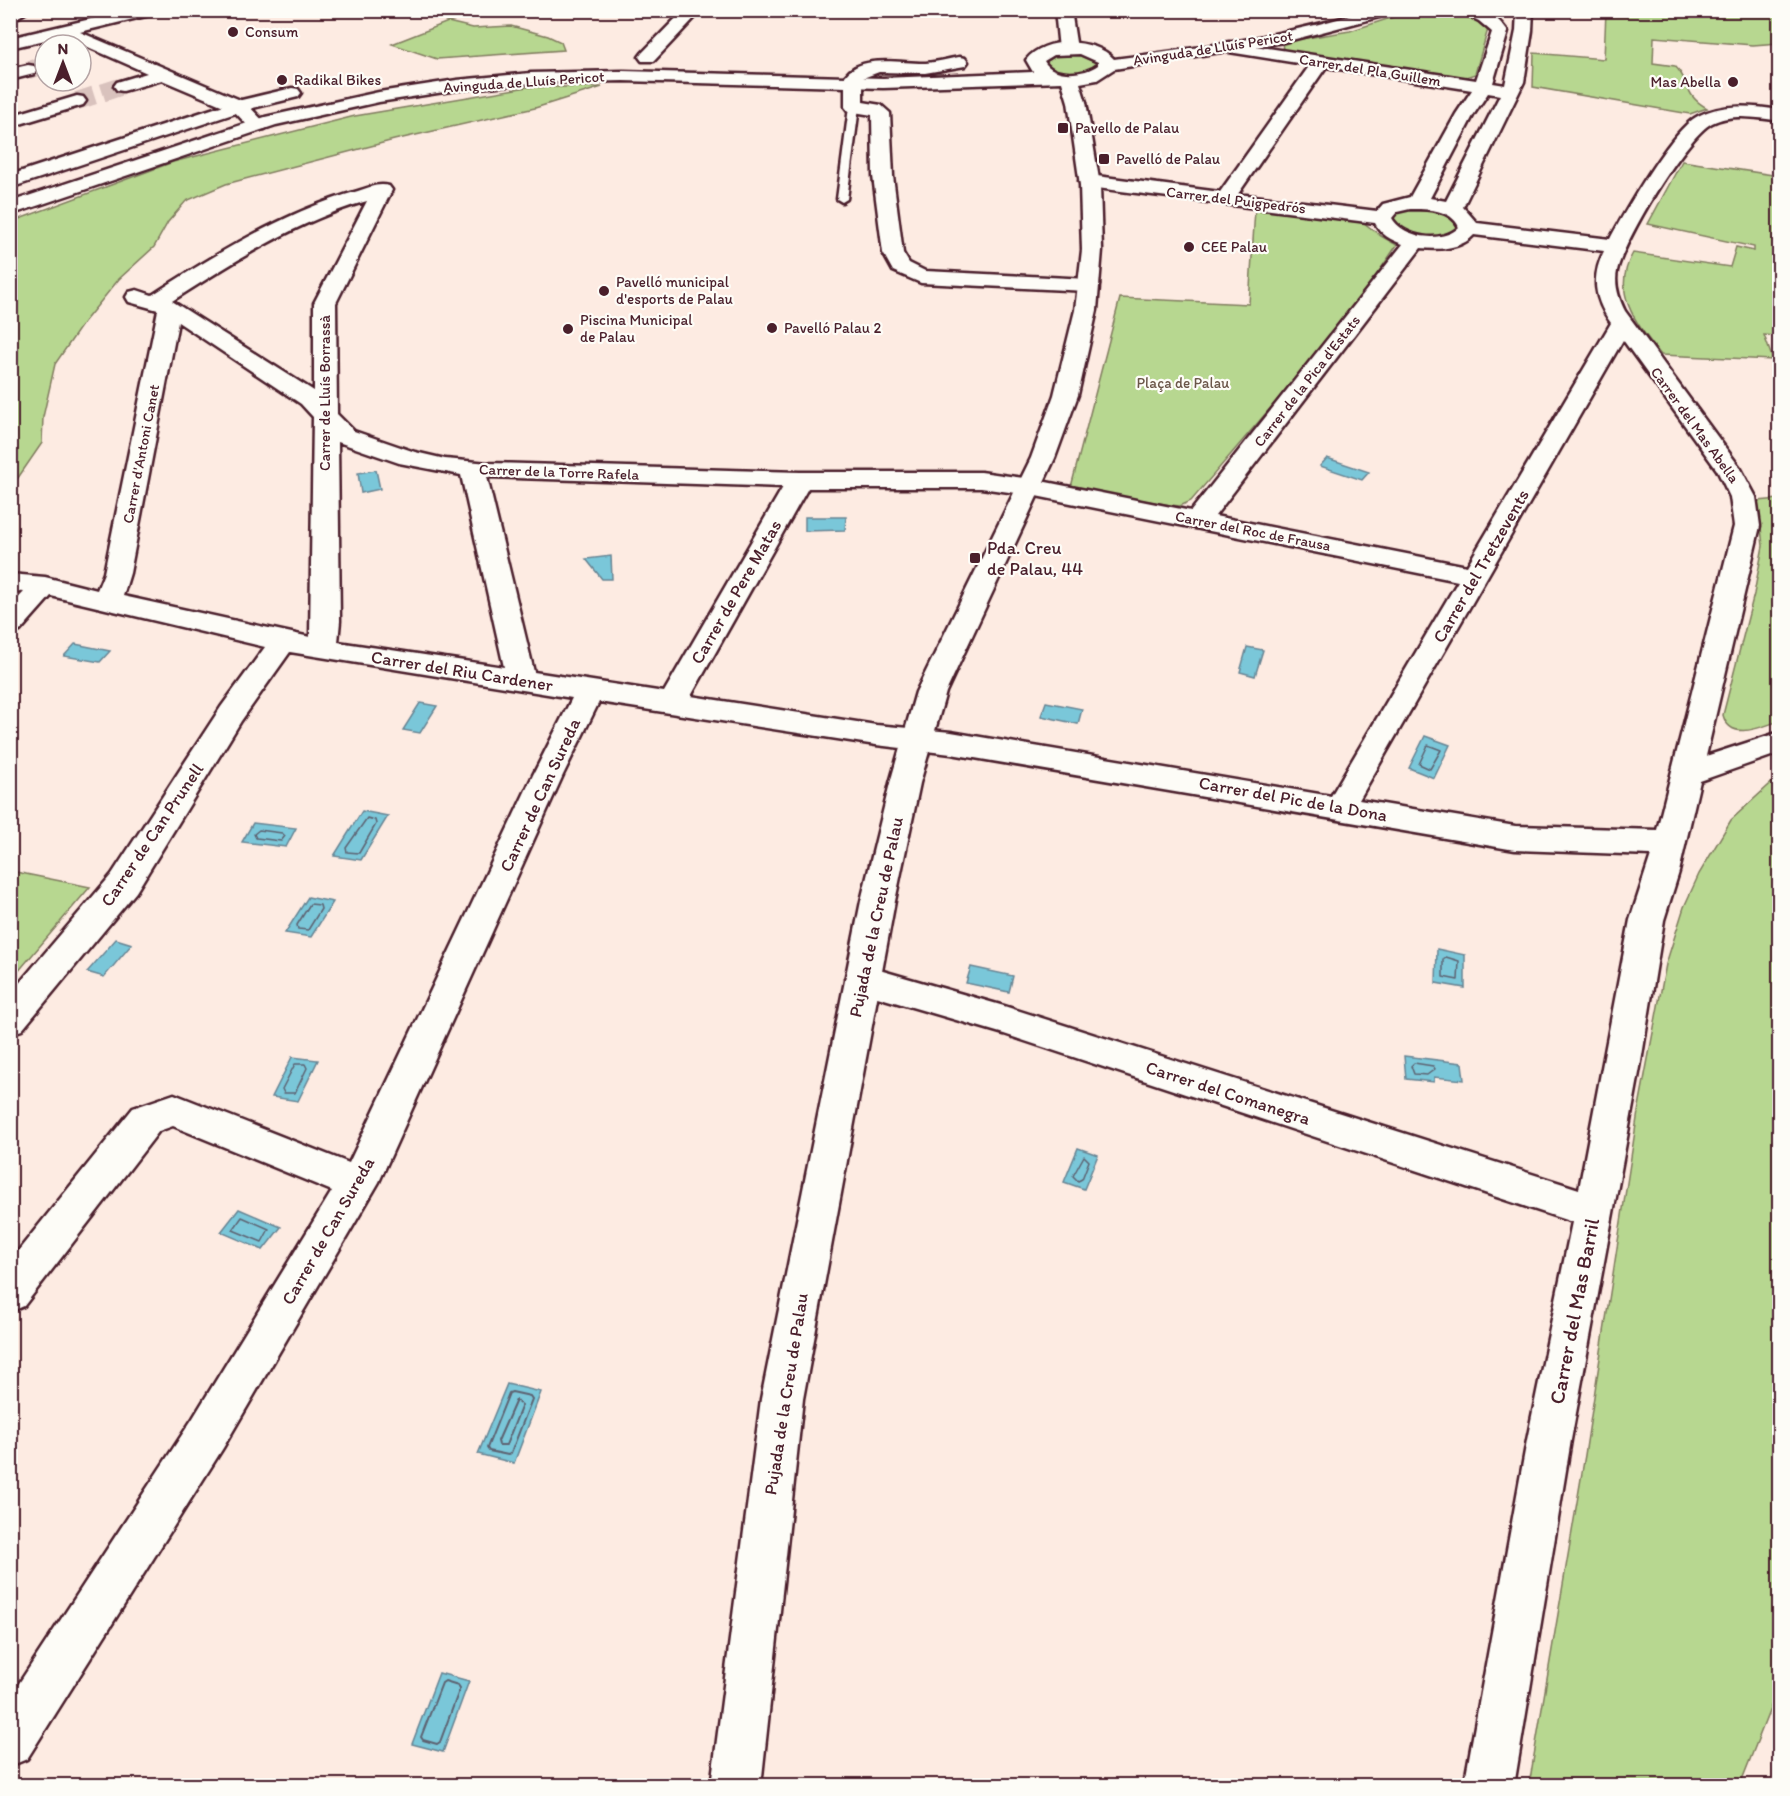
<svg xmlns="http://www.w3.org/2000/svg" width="1790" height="1796" font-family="Itim,sans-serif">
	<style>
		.green { fill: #b7d790; stroke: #807b5e; stroke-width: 1.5 }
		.water { fill: #7ac7d9; stroke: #678493; stroke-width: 1.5 }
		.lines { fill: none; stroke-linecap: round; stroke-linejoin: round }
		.shore-far1 { stroke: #5d6271; stroke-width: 1.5 }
		.shore { stroke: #5d6271; stroke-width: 2 }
		.street-tunnel { stroke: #d9c2bd; stroke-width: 18; stroke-dasharray: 18 9; stroke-linecap: butt }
		.lane-casing { stroke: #4a1f2b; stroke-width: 5 }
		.street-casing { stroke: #4a1f2b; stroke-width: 5 }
		.secondary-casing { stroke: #4a1f2b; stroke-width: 5 }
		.lane { fill: #fdfcf7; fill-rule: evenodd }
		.street { fill: #fdfcf7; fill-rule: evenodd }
		.secondary { fill: #fdfcf7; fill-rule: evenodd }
		.poi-dot { fill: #4a1f2b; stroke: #fdfcf7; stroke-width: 2 }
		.labels { text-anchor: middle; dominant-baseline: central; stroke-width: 4.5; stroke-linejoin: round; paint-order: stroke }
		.far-poi-label { font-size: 15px; fill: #4a1f2b; stroke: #fdfcf7; text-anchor: start }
		.far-street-label { font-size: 15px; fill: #4a1f2b; stroke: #fdfcf7 }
		.far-park-label { font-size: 15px; fill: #6b5649; stroke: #fdfcf7 }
		.poi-label { font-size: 18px; fill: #4a1f2b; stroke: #fdfcf7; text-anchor: start }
		.street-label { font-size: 18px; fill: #4a1f2b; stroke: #fdfcf7 }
		.near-street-label { font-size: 21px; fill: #4a1f2b; stroke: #fdfcf7 }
	</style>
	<rect width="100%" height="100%" fill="#fdebe2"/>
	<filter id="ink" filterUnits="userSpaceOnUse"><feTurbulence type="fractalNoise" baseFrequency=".0167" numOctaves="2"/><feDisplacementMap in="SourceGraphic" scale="12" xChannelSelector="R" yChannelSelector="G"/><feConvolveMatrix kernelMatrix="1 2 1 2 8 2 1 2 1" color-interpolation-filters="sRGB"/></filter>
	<g filter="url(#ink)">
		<path class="green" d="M1412,11h18l45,7 13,11 -13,45 -15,5 -177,-29 -1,-8 68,-11z
			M1606,11h173v32l-26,2 -99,-8 -1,26 22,3c16,16 8,29 32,42l-17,6 -157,-27 1,-34 70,6z
			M448,22l25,6 38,-2 37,10 13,6 3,8 -127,9 -45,-15z
			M1076,54l19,8 -1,6c-15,8 -35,7 -49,-4l5,-8z
			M527,87h75l-67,21 -141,32 -168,44 -40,17 -18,21 -14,25 -35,32 -35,43 -29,42 -12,53 -1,26 -31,45v-266l162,-60 182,-46z
			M1682,161l97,15v160l-15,-1 9,25 -112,-5c-24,-31 -51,-62 -28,-102l97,14 6,-20 18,4v-4l-106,-23z
			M1422,208c16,3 28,4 38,19l-8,8c-31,4 -39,7 -61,-17l13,-9z
			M1255,209l109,14 17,13 16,9 -49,72 -157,184 -11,5 -10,-1 -99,-18 49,-189 129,6z
			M1779,499v222c-18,6 -49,21 -56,-6l31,-121 9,-48 -5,-45z
			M1779,776v910l-39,99h-211l56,-330 53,-343 28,-148 18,-57 15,-33 32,-54z
			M11,871l79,16 -79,93 -1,-109z"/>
		<path class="water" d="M1327,458l42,14 -7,8 -42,-14z
			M376,470l4,19 -19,4 -3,-20z
			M805,517h41l-1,13 -40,1z
			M611,556l1,23h-10l-16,-20z
			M75,644l35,7 -10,11 -36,-6z
			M1247,647l16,3 -8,26 -15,-4z
			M1046,702l36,7 -4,15 -37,-8z
			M420,703l17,3 -17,27 -17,-3z
			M1425,736l25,9 -16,33 -25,-10z
			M362,811l26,5 -27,44 -27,-4z
			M253,823l43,5 -10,19 -44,-5z
			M308,897l25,5 -22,35 -26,-4z
			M116,939l16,5 -28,33 -17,-5z
			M1437,949l28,6v33l-29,-5z
			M971,967l42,9 -4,16 -43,-9z
			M1404,1056l58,7 2,17 -30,-3v5l-28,-3z
			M292,1057l26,3 -20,41 -26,-4z
			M1078,1148l20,7 -14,34 -20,-7z
			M239,1209l42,18 -18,23 -42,-18z
			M507,1384l34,8 -27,71 -36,-9z
			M439,1673l30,8 -26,71 -31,-8z"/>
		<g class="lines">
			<path class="shore-far1" d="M1428,745l13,5 -11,19 -11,-5z
				M367,818l8,2 1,4 -17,29 -12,-1 -1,-4z
				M259,830l23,3 3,3 -4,5 -25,-3 -2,-4z
				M310,904l10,1 1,4 -13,21 -10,-1 -1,-4z
				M1446,957l13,4 -1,19 -15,-3v-18z
				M1414,1063l19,3 2,3 -8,6 -13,-1 -3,-8z
				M295,1064h10l2,4 -12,25h-11l-2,-4z
				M1084,1156l5,5 -7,18 -4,2 -5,-5z
				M242,1217l27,12 -7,13 -29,-12z"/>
			<path class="shore" d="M512,1392l18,4 2,3 -21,54 -3,2 -19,-4 -2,-3 22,-55z
				M516,1400l6,5 -16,40h-7l-1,-4z
				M445,1681l13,4 2,3 -20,54 -3,2 -14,-4 -2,-3 21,-54z"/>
			<path class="street-tunnel" d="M81,54l3,-1
				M28,70l17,-5
				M77,101l46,-15"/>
			<g class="lane-casing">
				<path id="lane" d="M854,104l5,3 -12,92 -5,3 -5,-3 12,-92z"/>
			</g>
			<g class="street-casing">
				<path id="street" d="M10,10h20l-20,12z
					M129,10h31l-2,3 -78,19 165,70 22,23 -2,4h-14l-18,-19 -71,-30 -39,11 -6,-1 -3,-4 3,-4 30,-9 -84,-37 -53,12v-10z
					M684,10h18l-48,51h-12l-3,-4 3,-4z
					M1055,10h16l6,39 -3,4h-12l-3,-4z
					M1457,10c25,0 36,0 51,22l-15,51 12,2 11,-54 1,-21h16l-1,21 -8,51 -61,125 14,16 133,16c16,-29 61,-109 88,-123 25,-13 55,-10 82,-6v11c-22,-3 -48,-8 -68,2 -27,14 -89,119 -95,148 -3,14 2,28 8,40l116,158 15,28 4,29 -54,230 74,-24v21l-80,28 -21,91 -15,48 -23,142 -70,378 -57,346h-50l63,-346 45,-218 -568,-188 -154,-45 -5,-10 5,-10 12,-4 142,41 575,183 51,-269 21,-65 -136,-5 -564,-96 -75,-9 -277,-43 -36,73 -184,407 -156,266 -196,311 -17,7v-69l183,-279 139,-227 -159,-65 -14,5 -135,175 -14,6v-51l123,-153 41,-14 175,69 184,-388 39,-77 -282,-46 -49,69 -105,171 -114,138 -12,4v-40l102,-120 109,-167 44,-60 -214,-51 -31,35 -10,3v-27l14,-15 -14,-1v-17l35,3 52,13 7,-17 54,-263 -29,-8 -3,-5 3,-5 8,-2 15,5c64,-41 132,-83 206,-104 10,-3 20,-8 31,-5l3,4 -56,113 1,111 17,17 61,21 30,7 44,4 311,9h181l50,7 160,32 212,-267c-12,-4 -22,-9 -28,-21l-286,-36 -7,-2 -3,-4 3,-4 7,-2 131,17 90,-127 -81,-13 -6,-1 -2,-4 2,-4 6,-1 247,38 16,-48 -13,-11zM1326,67l146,23 -16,24 -46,83 -27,7 -6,7 -139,-17zM1488,93l12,2 -54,106 -16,-3 44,-84zM367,201l-53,102v88l-142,-90c61,-39 125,-80 195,-100zM1410,209c17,0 41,0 49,18 -16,17 -56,11 -67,-9l5,-6zM1474,235l130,16c-13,26 -10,48 7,72l-144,243 -252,-50 206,-268c18,2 40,1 53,-13zM178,322l123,82 12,13 -3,220 -187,-41 7,-23zM1623,340l94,130 13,27 4,29 -77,304 -142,-4 -156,-26zM338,442l61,21 62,12 43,192 -166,-25 2,-21zM487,477h2l294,10 -119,205 -130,-20zM808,488h173l50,7 427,86 -127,215 -380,-64 -75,-7 -185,-29z
					M959,57l6,1 3,4 -3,4 -40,7 -46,-1 -16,6v24l18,3 9,8 3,63 10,77 6,10 16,8 163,8 8,1 3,5 -3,5 -8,1 -167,-8 -28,-12 -10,-18 -10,-77 -1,-61 -24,-4 -3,-4v-31c17,-23 58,-12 81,-13 11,-1 22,-4 33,-6z
					M28,65l6,1 3,4 -3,4 -24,6v-11z
					M77,96l6,1 3,4 -3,4 -73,22v-11z"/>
			</g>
			<g class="secondary-casing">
				<path id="secondary" d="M1369,10h27l-2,3 -110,29 -170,27 -17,11 -17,3 6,19 14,83 2,65 -5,60 -19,85 -23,63 -109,234 -26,91 -25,118 -92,498 -42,387h-50l50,-387 100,-498 29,-118 26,-91 115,-234 23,-63 21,-85 7,-60 -2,-65 -12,-83 -6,-20 -179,6 -260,-7 -92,2 -74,7 -78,12 -103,23 -266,90v-13l255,-85 114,-25 78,-12 74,-7 92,-2 260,7 150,-6 -7,-12c18,-24 69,-22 88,-1 86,-11 172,-23 255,-49zM1080,54l18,8v3c-13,10 -45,13 -54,-4l10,-6z
					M292,88l6,1 3,4 -3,4 -53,13 -235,78v-13l223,-73z"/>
			</g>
			<use href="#lane" class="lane"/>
			<use href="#street" class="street"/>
			<use href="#secondary" class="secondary"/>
		</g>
	</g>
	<g class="poi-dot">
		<circle cx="233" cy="32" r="6"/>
		<circle cx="282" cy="80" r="6"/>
		<circle cx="1733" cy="82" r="6"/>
		<rect x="1057" y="122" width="12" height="12" rx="3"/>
		<rect x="1098" y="153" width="12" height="12" rx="3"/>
		<circle cx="1189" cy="247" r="6"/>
		<circle cx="604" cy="291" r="6"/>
		<circle cx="772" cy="328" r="6"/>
		<circle cx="568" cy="329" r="6"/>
		<rect x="969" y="552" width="12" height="12" rx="3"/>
	</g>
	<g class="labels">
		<g class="far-poi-label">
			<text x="245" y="32">Consum</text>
			<text x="294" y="80">Radikal Bikes</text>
			<text x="1721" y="82" text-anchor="end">Mas Abella</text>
			<text x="1075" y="128">Pavello de Palau</text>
			<text x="1116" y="159">Pavelló de Palau</text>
			<text x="1201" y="247">CEE Palau</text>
			<text x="616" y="282">Pavelló municipal<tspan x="616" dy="17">d'esports de Palau</tspan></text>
			<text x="580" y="320">Piscina Municipal<tspan x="580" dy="17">de Palau</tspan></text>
			<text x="784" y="328">Pavelló Palau 2</text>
		</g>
		<g class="far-street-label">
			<text transform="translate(1213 48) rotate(-9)">Avinguda de Lluís Pericot</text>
			<text transform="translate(1370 70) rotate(9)">Carrer del Pla Guillem</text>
			<text transform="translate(524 82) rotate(-4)">Avinguda de Lluís Pericot</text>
			<text transform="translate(1236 200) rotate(7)">Carrer del Puigpedrós</text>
			<text transform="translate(1307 381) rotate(-52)">Carrer de la Pica d'Estats</text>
			<text transform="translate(325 393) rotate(-90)">Carrer de Lluís Borrassà</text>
			<text transform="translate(1695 425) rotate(54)">Carrer del Mas Abella</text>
			<text transform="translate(141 454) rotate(-79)">Carrer d'Antoni Canet</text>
			<text transform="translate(559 472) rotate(2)">Carrer de la Torre Rafela</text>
			<text transform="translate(1253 531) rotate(11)">Carrer del Roc de Frausa</text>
		</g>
		<g class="far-park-label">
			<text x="1183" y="383">Plaça de Palau</text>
		</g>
		<g class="poi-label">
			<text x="987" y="548">Pda. Creu<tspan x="987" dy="21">de Palau, 44</tspan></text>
		</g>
		<g class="street-label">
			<text transform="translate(1481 566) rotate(-60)">Carrer del Tretzevents</text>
			<text transform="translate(736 592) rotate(-60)">Carrer de Pere Matas</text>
			<text transform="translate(462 671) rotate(9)">Carrer del Riu Cardener</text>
			<text transform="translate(540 795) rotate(-65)">Carrer de Can Sureda</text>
			<text transform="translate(1293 799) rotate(10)">Carrer del Pic de la Dona</text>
			<text transform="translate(152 835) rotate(-56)">Carrer de Can Prunell</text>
			<text transform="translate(876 917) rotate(-78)">Pujada de la Creu de Palau</text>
			<text transform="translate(1228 1093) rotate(18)">Carrer del Comanegra</text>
			<text transform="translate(328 1231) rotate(-60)">Carrer de Can Sureda</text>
			<text transform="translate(786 1394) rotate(-81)">Pujada de la Creu de Palau</text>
		</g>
		<g class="near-street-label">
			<text transform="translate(1574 1311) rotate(-79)">Carrer del Mas Barril</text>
		</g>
	</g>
	<rect width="1790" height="1796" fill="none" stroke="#fdfcf7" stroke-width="36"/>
	<rect x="18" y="18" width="1754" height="1760" fill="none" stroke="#4a1f2b" stroke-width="2" filter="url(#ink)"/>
	<g transform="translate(63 63)"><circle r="28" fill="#fdfcf7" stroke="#b5a4a5" stroke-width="1.5"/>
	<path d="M0-4.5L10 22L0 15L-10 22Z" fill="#4a1f2b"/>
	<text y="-9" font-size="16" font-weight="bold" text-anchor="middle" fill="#4a1f2b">N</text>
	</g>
</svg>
